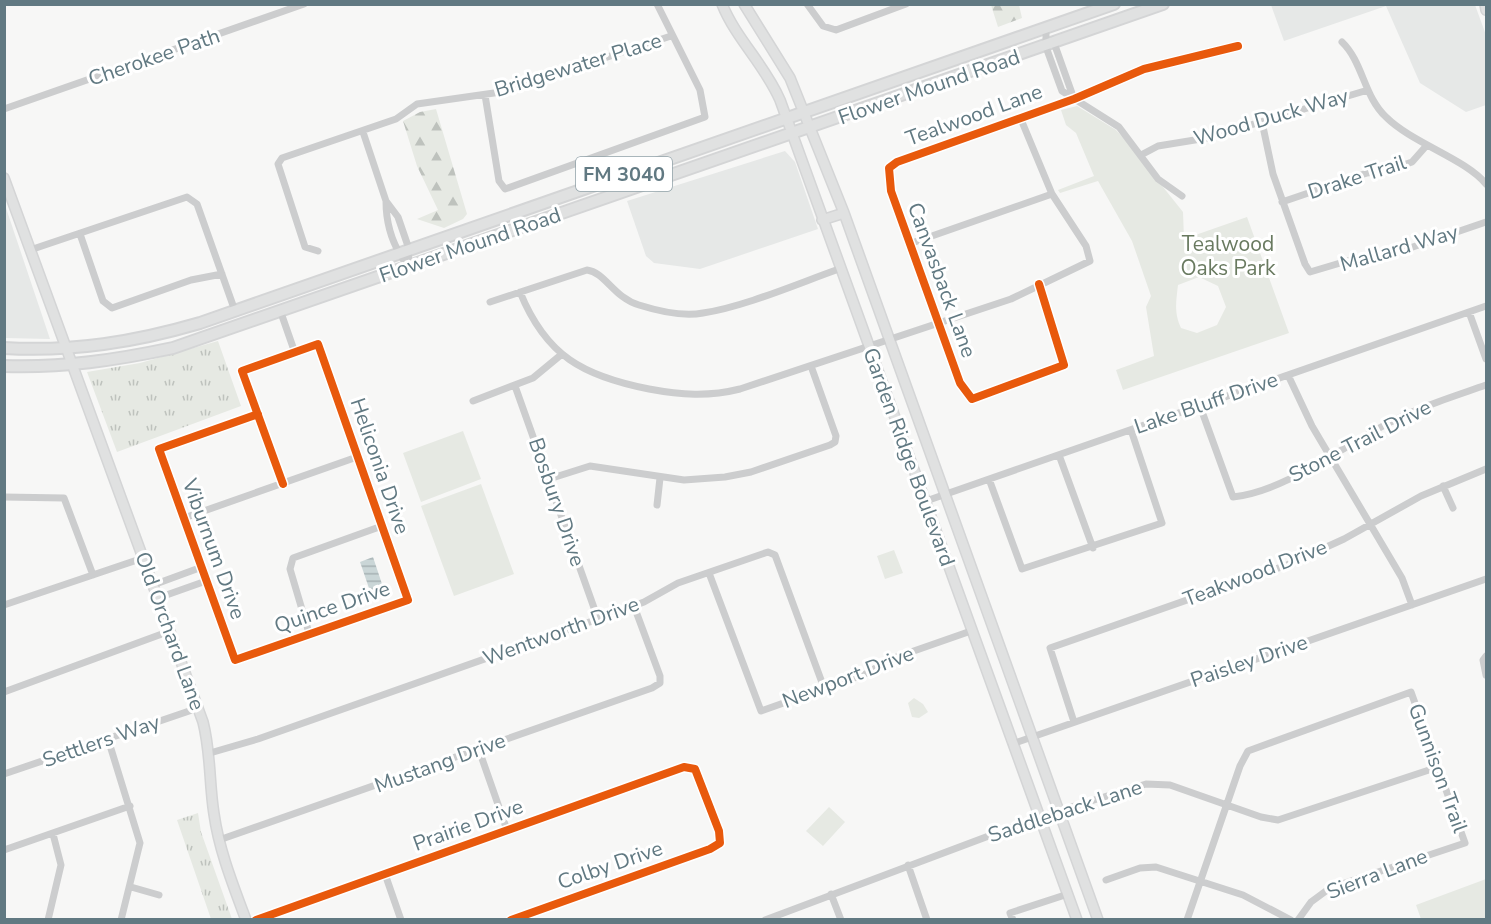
<svg xmlns="http://www.w3.org/2000/svg" width="1491" height="924" font-family="'Nunito Sans',sans-serif">
	<style>
		.built { fill: #e6e8e7 }
		.grass { fill: url(#grass-tufts) }
		.forest { fill: url(#forest-firs) }
		.park { fill: #e6e9e3; fill-rule: evenodd }
		.water { fill: url(#water-rules) }
		.lines { fill: none; stroke-linecap: round; stroke-linejoin: round }
		.secondary-casing { stroke: #d4d5d6; stroke-width: 12 }
		.primary-casing { stroke: #d4d5d6; stroke-width: 14 }
		.street { stroke: #cccdce; stroke-width: 7 }
		.secondary { stroke: #e0e1e1; stroke-width: 9 }
		.primary { stroke: #e0e1e1; stroke-width: 10 }
		.cycleway-casing { stroke: #fff; stroke-width: 11 }
		.cycleway { stroke: #e8590c; stroke-width: 8 }
		.labels { text-anchor: middle; dominant-baseline: central; stroke-width: 6; stroke-linejoin: round; paint-order: stroke }
		.shield { fill: #fff; stroke: #90a1a8; stroke-width: 1.5 }
		.shield-label { font-size: 20px; font-weight: bold; fill: #617982 }
		.street-label { font-size: 21px; fill: #617982; stroke: #fff }
		.park-label { font-size: 21px; fill: #697a60; stroke: #fff }
	</style>
	<defs>
		<pattern id="grass-tufts" width="24" height="20" patternUnits="userSpaceOnUse" patternTransform="scale(1.5)"><rect width="24" height="20" fill="#e6e9e3"/><path d="M3 7l-1-3M5 7V3M7 7l1-3M15 17l-1-3M17 17v-4M19 17l1-3" fill="none" stroke="#bec2bd"/></pattern>
		<pattern id="forest-firs" width="22" height="20" patternUnits="userSpaceOnUse" patternTransform="scale(1.5)"><rect width="22" height="20" fill="#e6e9e3"/><path d="M5 1l3.5 6h-7zM16 11l3.5 6h-7z" fill="#bec2bd"/></pattern>
		<pattern id="water-rules" width="6" height="5" patternUnits="userSpaceOnUse" patternTransform="scale(1.5)"><rect width="6" height="5" fill="#cad6d7"/><path d="M0 2.5h6" fill="none" stroke="#a7b2b4"/></pattern>
	</defs>
	<rect width="100%" height="100%" fill="#f7f7f6"/>
	<path class="built" d="M1271,5h204l11,30v70l-20,7 -46,-29 -34,-77 -102,35z
		M785,151l10,11 23,67 -118,40 -46,-6 -8,-7 -19,-55z
		M5,205l45,134 -45,-1z"/>
	<path class="grass" d="M218,341l23,65 -124,46 -30,-80 53,-9z
		M198,813l3,19 31,87h-21l-34,-99z"/>
	<path class="forest" d="M991,5h28l3,13 -24,9z
		M436,109l31,105 -4,5 -19,9 -27,-9 21,-9 -21,-44 -14,-45 17,-9z"/>
	<path class="park" d="M1077,106l39,24 12,13 55,69 1,27 63,-22 42,116 -166,57 -7,-20 38,-14 -8,-49 5,-11 -19,-55 -34,-60 -38,12 -2,-3 36,-14 -18,-43 -10,-8 -5,-15zM1199,277l19,9 8,21 -9,18 -20,8 -16,-5c-7,-15 -5,-26 -3,-43z
		M463,431l18,48 -60,23 -18,-49z
		M481,484l33,90 -60,22 -33,-90z
		M894,550l9,23 -18,6 -8,-23z
		M914,698l9,6 5,8 -9,6 -7,-1 -4,-14z
		M829,807l16,15 -22,24 -17,-15z
		M1486,879v40h-65l-5,-14z"/>
	<path class="water" d="M373,557l10,30 -13,4 -10,-29z"/>
	<g class="lines">
		<g class="secondary-casing">
			<path id="secondary" d="M722,4c14,35 43,61 58,96l297,820
				M744,4l46,74 54,135 254,707
				M1485,4l1,6
				M4,178l199,544c8,31 6,61 11,92 5,36 19,71 32,106
				M822,220l22,-7"/>
		</g>
		<g class="primary-casing">
			<path id="primary" d="M4,348c69,4 131,-6 196,-25l914,-319
				M4,366c59,2 112,-6 169,-18l990,-344"/>
		</g>
		<path class="street" d="M807,4l16,22 13,4 70,-26
			M1046,29v18l16,44 57,36 39,52 24,17
			M1053,40l21,59
			M1342,42c21,20 22,55 44,75 26,26 80,42 100,67
			M485,95l14,86 6,8 200,-72 -5,-27 -43,-86
			M4,109l300,-105
			M1262,122l11,52 32,90 5,8 54,-16 40,-6 82,-28
			M363,132l23,69 12,16 11,32 -1,17c-15,-19 -22,-41 -22,-65
			M1141,155l17,-9 49,-8 161,-48
			M1282,202l85,-29 25,-4 20,-7 15,-17
			M80,234l23,67 9,7 79,-28 31,-6
			M909,244l143,-50
			M30,250l157,-53 10,7 38,107
			M318,251l-13,-4 -27,-83 4,-6 114,-39 21,-15 84,-12 170,-56
			M1039,284l25,81 -92,34 -12,-16 -69,-192 -2,-23 8,-6 177,-63 70,-30 94,-23
			M520,292c26,64 63,84 129,97 32,6 59,8 91,0l271,-90 79,-38 -4,-15 -34,-52 -32,-77
			M490,302l97,-32c18,2 27,28 52,35 19,6 43,12 64,8 41,-6 96,-30 136,-44
			M280,310l15,43
			M1469,312l17,47
			M1288,375l24,51 90,152 10,27
			M515,386l83,233
			M473,401l60,-23 29,-24
			M1200,406l33,91c50,-5 106,-48 150,-71 33,-18 69,-29 103,-41
			M258,414l-99,35 76,211 173,-60 -90,-256 -76,27 41,113
			M1059,455l34,93
			M549,479l41,-13 94,14 41,-3 26,-5 79,-27 5,-3 1,-6 -25,-70
			M989,479l33,90 140,-46 -31,-93
			M1443,486l10,22
			M4,497l60,1 29,77
			M926,501l560,-195
			M657,505l3,-27
			M184,518l173,-61
			M709,573l52,138 107,-38 20,-13 83,-29
			M153,585l49,-18
			M158,598l48,-17
			M4,605l139,-47
			M309,633l-19,-64 3,-11 89,-32
			M1486,656l-3,4 3,15
			M4,692l166,-61
			M1074,722l-24,-74 237,-83 57,-26 77,-43 65,-27
			M108,739l32,104 -19,77
			M1012,744l474,-165
			M479,750l28,80
			M210,753l48,-14 340,-120 46,-17 34,-19 90,-31 7,3 49,133
			M4,774l194,-66
			M219,840l433,-152 8,-5v-7l-26,-70
			M4,850l126,-44
			M908,865l19,55
			M385,874l16,46
			M1106,880l34,-12 16,-1 87,28 48,25
			M131,887l28,8
			M831,894l10,26
			M48,920l13,-55 -8,-31
			M256,920l428,-153 11,2 24,62 1,12 -10,6 -199,71
			M765,920l274,-103 107,-33 24,1 91,32 17,3 160,-53
			M1013,920l-3,-7 58,-19
			M1187,920l53,-154 8,-15 163,-59 54,151 -135,45 -19,14 -13,18"/>
		<use href="#secondary" class="secondary"/>
		<use href="#primary" class="primary"/>
		<g class="cycleway-casing">
			<path id="cycleway" d="M1039,284l25,81 -92,34 -12,-16 -69,-192 -2,-23 8,-6 177,-63 70,-30 94,-23
				M258,414l-99,35 76,211 173,-60 -90,-256 -76,27 41,113
				M256,920l428,-153 11,2 24,62 1,12 -10,6 -199,71"/>
		</g>
		<use href="#cycleway" class="cycleway"/>
	</g>
	<g class="labels">
		<rect class="shield" x="576" y="157" width="96" height="34" rx="4.5"/>
		<g class="shield-label">
			<text x="624" y="174">FM 3040</text>
		</g>
		<g class="street-label">
			<text transform="translate(154 57) rotate(-19)">Cherokee Path</text>
			<text transform="translate(578 65) rotate(-17)">Bridgewater Place</text>
			<text transform="translate(929 87) rotate(-19)">Flower Mound Road</text>
			<text transform="translate(974 115) rotate(-20)">Tealwood Lane</text>
			<text transform="translate(1271 117) rotate(-16)">Wood Duck Way</text>
			<text transform="translate(1357 177) rotate(-18)">Drake Trail</text>
			<text transform="translate(470 245) rotate(-19)">Flower Mound Road</text>
			<text transform="translate(1399 248) rotate(-16)">Mallard Way</text>
			<text transform="translate(942 280) rotate(70)">Canvasback Lane</text>
			<text transform="translate(1206 403) rotate(-19)">Lake Bluff Drive</text>
			<text transform="translate(1360 441) rotate(-27)">Stone Trail Drive</text>
			<text transform="translate(909 457) rotate(70)">Garden Ridge Boulevard</text>
			<text transform="translate(380 466) rotate(71)">Heliconia Drive</text>
			<text transform="translate(557 502) rotate(71)">Bosbury Drive</text>
			<text transform="translate(214 549) rotate(70)">Viburnum Drive</text>
			<text transform="translate(1255 573) rotate(-21)">Teakwood Drive</text>
			<text transform="translate(332 607) rotate(-19)">Quince Drive</text>
			<text transform="translate(170 631) rotate(70)">Old Orchard Lane</text>
			<text transform="translate(561 631) rotate(-20)">Wentworth Drive</text>
			<text transform="translate(1249 661) rotate(-19)">Paisley Drive</text>
			<text transform="translate(848 677) rotate(-21)">Newport Drive</text>
			<text transform="translate(101 741) rotate(-19)">Settlers Way</text>
			<text transform="translate(440 763) rotate(-20)">Mustang Drive</text>
			<text transform="translate(1438 768) rotate(70)">Gunnison Trail</text>
			<text transform="translate(1065 811) rotate(-18)">Saddleback Lane</text>
			<text transform="translate(468 825) rotate(-20)">Prairie Drive</text>
			<text transform="translate(610 865) rotate(-19)">Colby Drive</text>
			<text transform="translate(1377 874) rotate(-21)">Sierra Lane</text>
		</g>
		<g class="park-label">
			<text x="1228" y="244">Tealwood<tspan x="1228" dy="24">Oaks Park</tspan></text>
		</g>
	</g>
	<rect width="1491" height="924" fill="none" stroke="#617982" stroke-width="12"/>
</svg>
